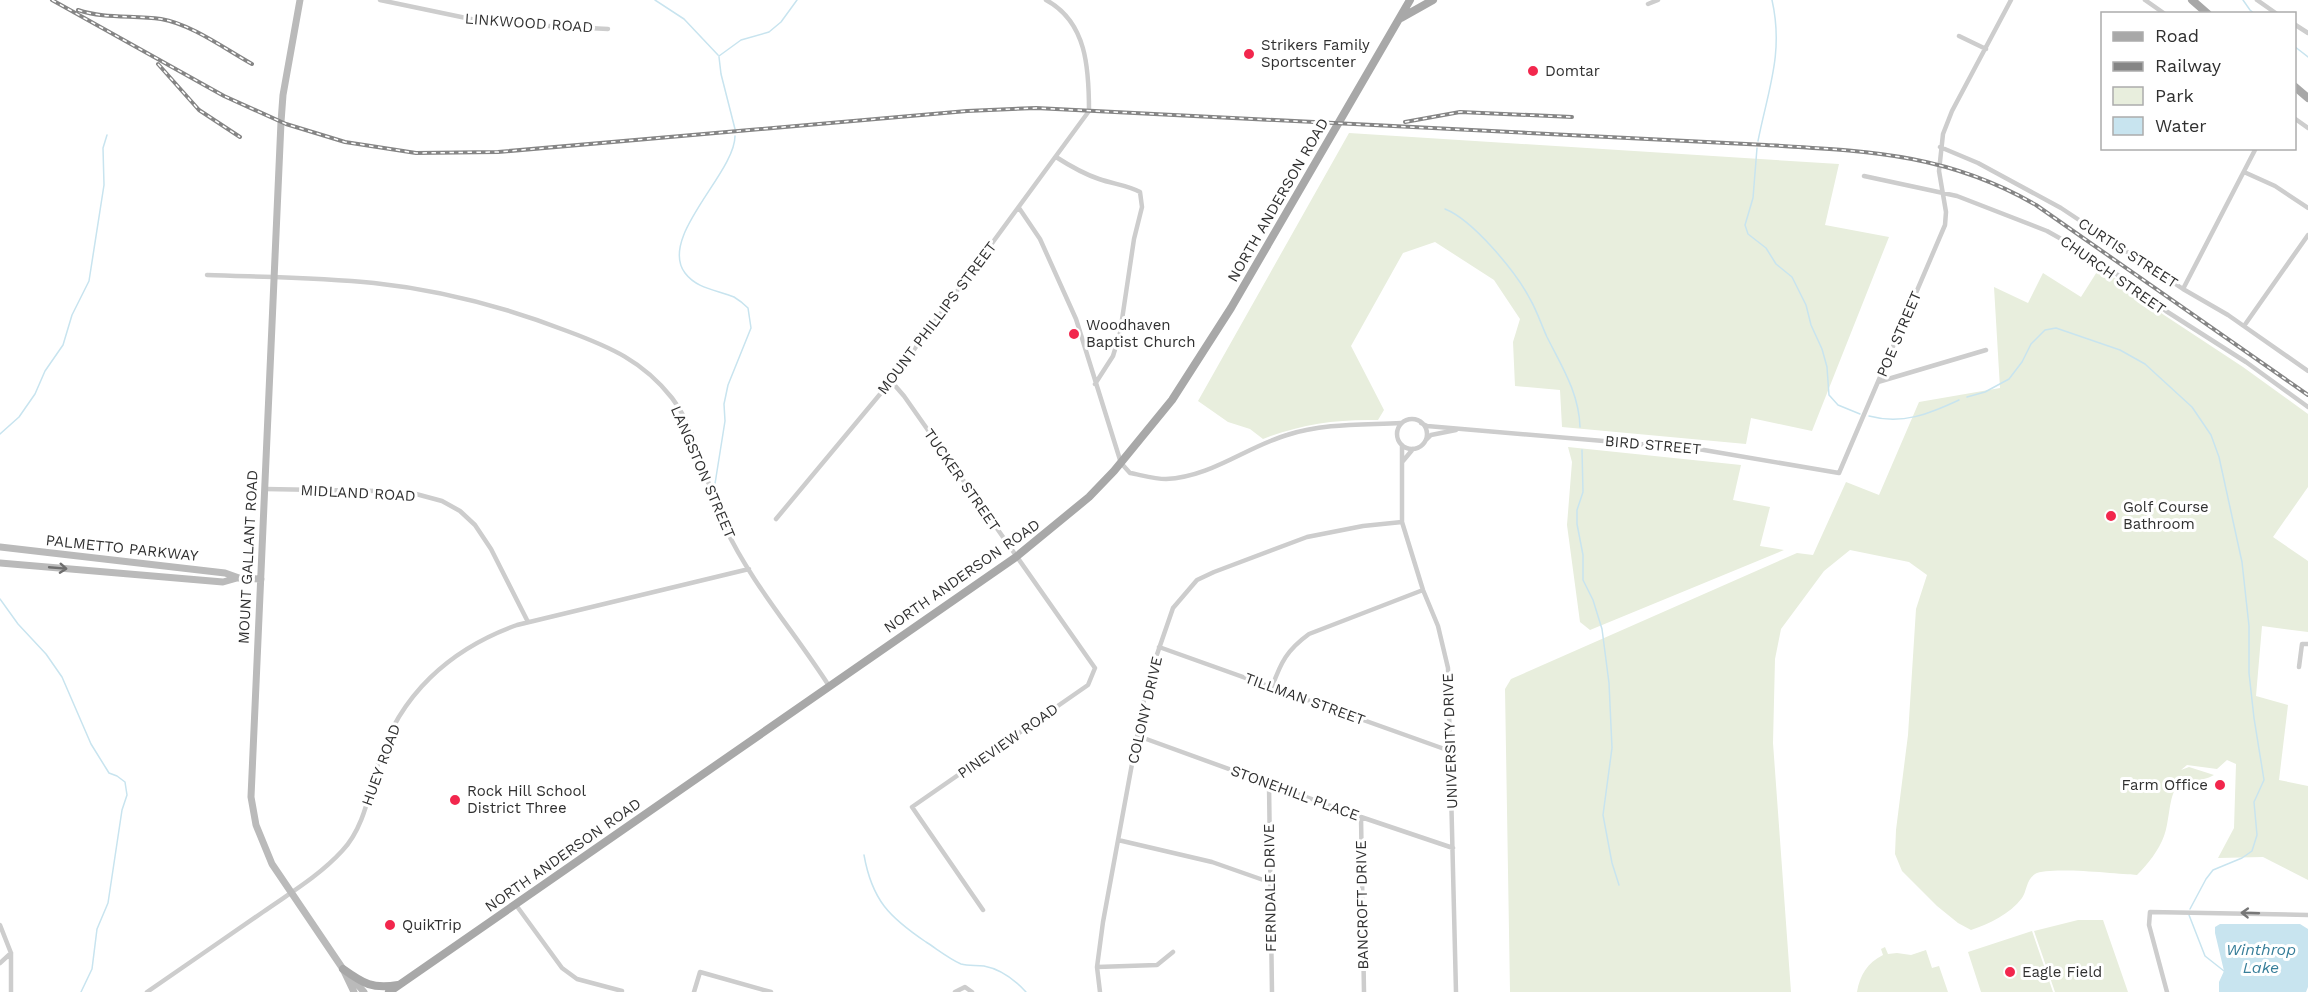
<svg xmlns="http://www.w3.org/2000/svg" width="2308" height="992" font-family="'Work Sans',sans-serif">
	<style>
		.green { fill: #e8eedd }
		.water { fill: #c8e4ef }
		.lines { fill: none; stroke-linecap: round; stroke-linejoin: round }
		.stream { stroke: #c8e4ef; stroke-width: 1.5 }
		.street { stroke: #cdcdcd; stroke-width: 4.5 }
		.secondary { stroke: #bababa; stroke-width: 7 }
		.primary { stroke: #a8a8a8; stroke-width: 8 }
		.rail-casing { stroke: #858585; stroke-width: 4 }
		.rail { stroke: #fff; stroke-width: 1.5; stroke-dasharray: 4.5; stroke-linecap: butt }
		.oneway { stroke: #6e6e6e }
		.oneway2 { stroke: #777 }
		.poi-dot { fill: #f2274d; stroke: #fff; stroke-width: 2 }
		.labels { text-anchor: middle; dominant-baseline: central; stroke-width: 6; stroke-linejoin: round; paint-order: stroke }
		.street-label { font-size: 15px; fill: #303030; stroke: #fff }
		.poi-label { font-size: 15px; fill: #303030; stroke: #fff; text-anchor: start }
		.water-label { font-size: 16px; font-style: italic; fill: #377e99; stroke: #fff }
	</style>
	<rect width="100%" height="100%" fill="#fff"/>
	<path class="green" d="M1349,133l490,31 -14,61 64,12 -77,194 -61,-13 -5,26 -184,-17 -2,-37 -45,-4 -2,-44 7,-23 -26,-39 -59,-38 -32,11 -52,93 33,64 -6,10c-41,-1 -77,4 -115,19l-13,-10 -22,-7 -30,-21z
		M2100,267l64,48 79,52 65,47v73l-35,50 35,24v71l-46,-6 -6,70 32,9 -9,75 29,6v94l-45,-23 -45,1 16,-30 2,-64 -9,-4 -10,9 -30,-4 -6,5 8,-3 25,8c-13,8 -29,2 -39,15 -6,9 -6,34 -11,46 -5,14 -16,28 -27,39 -19,-1 -88,-9 -102,-1 -9,6 -8,17 -13,24 -12,16 -33,26 -51,32l-13,-7 -21,-17 -35,-35 -7,-17 1,-24 12,-95 8,-126 11,-34 -18,-13 -59,-12 -26,21 -43,58 -6,30 -2,84 18,249h-281l-5,-303 6,-10 286,-126 16,2 33,-73 33,13 40,-93 81,-14 -6,-101 34,16 15,-30 38,24z
		M1568,447l173,18 -8,35 37,7 -10,39 24,4 -194,80 -10,-8 -13,-97 5,-63z
		M2078,920h25l25,72h-73l-21,-61z
		M2032,931l21,61h-72l-13,-40z
		M1885,947l3,7 9,-1 14,2 15,-5 6,18 7,-2 9,26h-91c3,-17 10,-29 26,-37l-2,-6z"/>
	<path class="water" d="M2220,924h80l8,5v58l-2,5h-87v-10l5,-11 -9,-38v-6z"/>
	<g class="lines">
		<path class="stream" d="M655,0l29,19 34,36
			M2243,0l7,10 5,4
			M2294,46l14,11
			M719,56l22,-16 28,-8 12,-10 16,-22
			M719,57l2,17 14,55
			M1758,141c10,-51 26,-88 14,-141
			M1757,148l-4,50 -8,27 3,9 18,14 10,16 16,13 14,28 5,20 11,24 5,18 2,28 9,10 22,9
			M1445,209c28,11 71,63 85,90 7,12 11,25 17,38 15,30 32,56 33,90
			M1967,397l18,-5 24,-13 13,-17 9,-18 14,-14 11,-2 64,22 25,14 47,43 19,28 8,22 23,105 7,64v47l5,45 10,62 -10,22 3,33 -5,16 -10,7 -29,12 -7,9 -16,30
			M1869,416c33,9 60,-2 90,-16
			M0,434l19,-17 16,-23 10,-23 18,-26 9,-30 17,-34 15,-96 -1,-37 4,-13
			M1582,450l1,42 -6,18v14l6,31v25l10,20 9,29 7,54 3,65 -9,67 9,48 7,22
			M714,490l11,-69 -1,-17 4,-19 23,-57 -3,-20c-4,-4 -9,-8 -14,-11 -17,-7 -37,-8 -49,-24 -27,-36 50,-100 50,-137
			M0,599l18,25 28,30 16,23 29,67 18,29 8,3 8,6 2,13 -5,15 -14,93 -11,26 -5,40 -11,23
			M864,855c8,45 25,62 62,87 11,7 22,16 35,22 7,2 15,1 23,2 16,3 31,14 42,26
			M2189,915l16,41 19,15"/>
		<path class="street" d="M380,0l110,23 118,6
			M2145,0l20,14
			M2257,0l20,14
			M1648,4l10,-4
			M2294,24l14,9
			M1959,36l27,13
			M2294,118l14,10
			M1940,147l38,16 83,45 122,81 45,26 80,56
			M1056,157c14,9 28,17 43,22 14,5 28,6 41,13l2,15 -8,32 -14,94 -7,23 -18,28
			M2244,172l31,14 33,22
			M1864,176l93,20 90,35 48,27 71,53 80,51 62,45
			M1019,208l21,31 36,80 45,144 9,10c11,2 25,6 36,6 45,-2 80,-32 121,-44 37,-12 76,-10 114,-12
			M207,275c56,2 112,2 167,8 66,7 131,24 193,48 43,16 76,30 105,67 28,37 33,88 53,129 26,56 71,107 104,159
			M2183,289l73,-141
			M2244,326l64,-91
			M891,381l13,15 191,272 -7,17 -176,122 71,103
			M1878,382l108,-32
			M1397 434a15 15 0 1 1 30 0a15 15 0 1 1-30 0Z
			M1421,423l6,3 271,23 141,24 106,-248 1,-13 -7,-41 4,-37 9,-23 59,-111
			M1426,440l5,-5 25,-5
			M1402,445v77l21,68 15,36 10,42 8,324
			M1403,461l10,-12
			M265,489l113,2 38,3 26,7 18,10 15,14 16,24 37,73
			M776,519l115,-138 198,-270c0,-42 -2,-89 -43,-111
			M1159,647l291,104
			M2299,667l3,-23h6
			M1272,687c9,-25 15,-37 37,-53l114,-44
			M1138,736l223,81 92,31
			M1269,785l3,207
			M1361,817l3,175
			M1118,840l94,22 57,20
			M516,905l46,63 15,11 45,12
			M0,925l11,28v39
			M0,963l11,-10
			M1097,967l60,-2 16,-13
			M147,992c39,-27 77,-53 116,-80 27,-19 56,-36 79,-61 22,-23 27,-58 36,-87 21,-69 72,-115 139,-139l232,-56
			M694,992l6,-20 71,20
			M955,992l10,-5 7,5
			M1100,992l-3,-25 6,-45 40,-218 10,-38 20,-58 24,-28 17,-8 93,-35 56,-11 39,-4
			M2167,992l-18,-67 1,-13 158,3"/>
		<path class="secondary" d="M300,0l-17,95 -2,27 -30,675 5,28 16,39 71,105 11,23
			M0,547l225,26 14,5 22,1
			M0,563l223,19 14,-4
			M351,977l13,15"/>
		<path class="primary" d="M2192,0l16,14
			M1401,18l32,-18
			M2294,86l14,12
			M343,969c21,15 29,20 55,16
			M389,992l627,-435 73,-60 25,-26 58,-71 59,-92 179,-308"/>
		<g class="rail-casing">
			<path id="rail" d="M52,0l172,96 62,28 59,18 71,11 82,-1 469,-41 69,-3 730,37c100,6 180,8 270,60l272,190
				M78,10c26,9 55,5 83,9 30,5 64,30 91,45
				M158,64l41,46 41,27
				M1405,122l55,-10 112,5"/>
		</g>
		<use href="#rail" class="rail"/>
	</g>
	<defs><path id="oneway-shaft" d="M-6 0H5M1.5-3L5.5 0L1.5 3" fill="none" stroke-width="1.6" stroke-linecap="round" stroke-linejoin="round" transform="scale(1.5)"/></defs>
	<use class="oneway" href="#oneway-shaft" transform="translate(58 568) rotate(5)"/>
	<use class="oneway2" href="#oneway-shaft" transform="translate(2250 913) rotate(-178)"/>
	<g class="poi-dot">
		<circle cx="1249" cy="54" r="6"/>
		<circle cx="1533" cy="71" r="6"/>
		<circle cx="1074" cy="334" r="6"/>
		<circle cx="2111" cy="516" r="6"/>
		<circle cx="2220" cy="785" r="6"/>
		<circle cx="455" cy="800" r="6"/>
		<circle cx="390" cy="925" r="6"/>
		<circle cx="2010" cy="972" r="6"/>
	</g>
	<g class="labels">
		<g class="street-label">
			<text transform="translate(529 23) rotate(4)">LINKWOOD ROAD</text>
			<text transform="translate(1278 200) rotate(-60)">NORTH ANDERSON ROAD</text>
			<text transform="translate(2128 253) rotate(33)">CURTIS STREET</text>
			<text transform="translate(2113 275) rotate(35)">CHURCH STREET</text>
			<text transform="translate(937 318) rotate(-53)">MOUNT PHILLIPS STREET</text>
			<text transform="translate(1899 334) rotate(-67)">POE STREET</text>
			<text transform="translate(1653 445) rotate(5)">BIRD STREET</text>
			<text transform="translate(703 472) rotate(67)">LANGSTON STREET</text>
			<text transform="translate(962 480) rotate(55)">TUCKER STREET</text>
			<text transform="translate(358 493) rotate(3)">MIDLAND ROAD</text>
			<text transform="translate(122 548) rotate(6)">PALMETTO PARKWAY</text>
			<text transform="translate(248 557) rotate(-87)">MOUNT GALLANT ROAD</text>
			<text transform="translate(962 576) rotate(-35)">NORTH ANDERSON ROAD</text>
			<text transform="translate(1305 699) rotate(20)">TILLMAN STREET</text>
			<text transform="translate(1145 710) rotate(-77)">COLONY DRIVE</text>
			<text transform="translate(1008 741) rotate(-35)">PINEVIEW ROAD</text>
			<text transform="translate(1450 741) rotate(-92)">UNIVERSITY DRIVE</text>
			<text transform="translate(381 765) rotate(-70)">HUEY ROAD</text>
			<text transform="translate(1295 793) rotate(20)">STONEHILL PLACE</text>
			<text transform="translate(563 855) rotate(-35)">NORTH ANDERSON ROAD</text>
			<text transform="translate(1270 888) rotate(-91)">FERNDALE DRIVE</text>
			<text transform="translate(1362 905) rotate(-91)">BANCROFT DRIVE</text>
		</g>
		<g class="poi-label">
			<text x="1261" y="45">Strikers Family<tspan x="1261" dy="17">Sportscenter</tspan></text>
			<text x="1545" y="71">Domtar</text>
			<text x="1086" y="325">Woodhaven<tspan x="1086" dy="17">Baptist Church</tspan></text>
			<text x="2123" y="507">Golf Course<tspan x="2123" dy="17">Bathroom</tspan></text>
			<text x="2208" y="785" text-anchor="end">Farm Office</text>
			<text x="467" y="791">Rock Hill School<tspan x="467" dy="17">District Three</tspan></text>
			<text x="402" y="925">QuikTrip</text>
			<text x="2022" y="972">Eagle Field</text>
		</g>
		<g class="water-label">
			<text x="2261" y="949">Winthrop<tspan x="2261" dy="18">Lake</tspan></text>
		</g>
	</g>
	<rect x="2101" y="12" width="195" height="138" fill="#ffffff" stroke="#acacac" stroke-width="1.5"/>
	<rect x="2113" y="32" width="30" height="9" fill="#a8a8a8" stroke="#acacac" stroke-width="1.5"/>
	<text x="2155" y="42" font-size="18" fill="#303030">Road</text>
	<rect x="2113" y="62" width="30" height="9" fill="#858585" stroke="#acacac" stroke-width="1.5"/>
	<text x="2155" y="72" font-size="18" fill="#303030">Railway</text>
	<rect x="2113" y="87" width="30" height="18" fill="#e8eedd" stroke="#acacac" stroke-width="1.5"/>
	<text x="2155" y="102" font-size="18" fill="#303030">Park</text>
	<rect x="2113" y="117" width="30" height="18" fill="#c8e4ef" stroke="#acacac" stroke-width="1.5"/>
	<text x="2155" y="132" font-size="18" fill="#303030">Water</text>
</svg>
